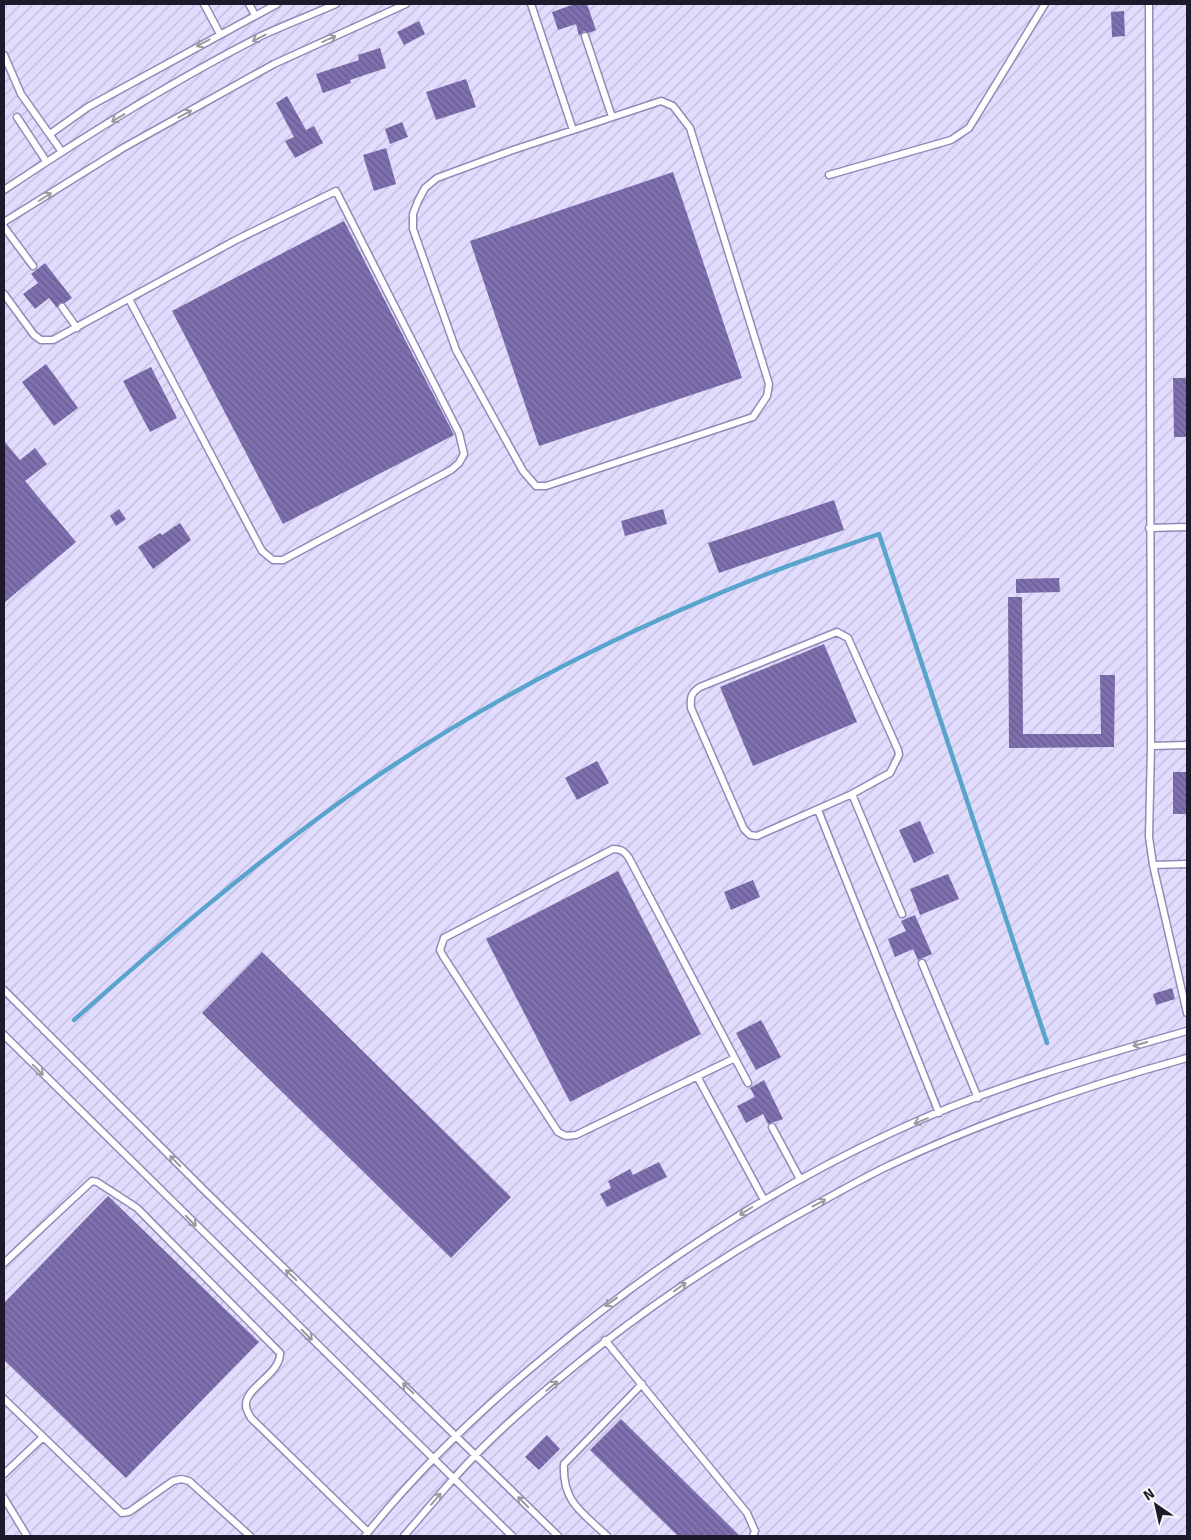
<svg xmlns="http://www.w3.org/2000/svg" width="1191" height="1540" font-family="Signika,sans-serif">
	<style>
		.industrial { fill: url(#industrial-furrows) }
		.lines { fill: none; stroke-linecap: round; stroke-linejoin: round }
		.stream { stroke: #59a4cc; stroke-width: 4.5 }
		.building { fill: url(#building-back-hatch) }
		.service-casing { stroke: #9389b8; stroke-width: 9 }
		.service { stroke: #fff; stroke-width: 6 }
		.oneway { stroke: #9a98a0 }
	</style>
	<defs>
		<pattern id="industrial-furrows" width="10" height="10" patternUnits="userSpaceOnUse" patternTransform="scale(1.25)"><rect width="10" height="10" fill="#e1dbfe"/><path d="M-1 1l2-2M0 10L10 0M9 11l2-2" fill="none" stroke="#c1bbda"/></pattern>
		<pattern id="building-back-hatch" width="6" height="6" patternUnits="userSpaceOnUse" patternTransform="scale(1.25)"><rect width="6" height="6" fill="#7e70ae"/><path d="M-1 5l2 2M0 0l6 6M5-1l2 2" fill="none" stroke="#675b8e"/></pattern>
	</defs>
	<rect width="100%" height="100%" fill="#ebe8fc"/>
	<path class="industrial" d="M4,4h1183v1532h-1183z"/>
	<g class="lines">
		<path class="stream" d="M74,1020c88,-78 177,-154 273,-223 129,-92 273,-165 420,-223 37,-15 75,-27 112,-40l168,509"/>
	</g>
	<path class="building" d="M575,4h12l9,26 -7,3 -5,-2 -5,5 -3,-12 -18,6 -6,-18z
		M1124,11l1,25 -13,1 -1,-25z
		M419,21l6,13 -21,11 -7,-13z
		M380,48l6,20 -36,12 1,3 -28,10 -7,-19 43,-14 -1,-5z
		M466,79l10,28 -40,13 -10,-28z
		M287,96l19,34 8,-4 9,17 -28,15 -10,-17 9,-4 -18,-34z
		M402,122l6,15 -18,7 -5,-15z
		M386,148l10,36 -22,7 -11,-36z
		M673,172l69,206 -203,68 -69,-205z
		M344,221l110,214 -171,89 -111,-213z
		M45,263l27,35 -7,5h-5l-3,5 -8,-10 -14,11 -12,-15 15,-11 -7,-9z
		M46,364l32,44 -24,18 -32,-44z
		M151,367l26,51 -27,14 -27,-51z
		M1173,378h14v59h-13z
		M4,441l16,19 15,-12 12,16 -22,17 51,61 -72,61z
		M834,500l10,30 -125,43 -11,-30z
		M119,509l7,10 -10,7 -6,-10z
		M663,509l4,15 -42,12 -4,-15z
		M180,523l11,17 -38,29 -15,-22 22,-14 2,2z
		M1059,578l1,14 -44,1v-14z
		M1008,597h14l1,137h78l-1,-59h15l-1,72 -105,1z
		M824,644l33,78 -104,44 -33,-79z
		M597,761l12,22 -32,17 -12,-22z
		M1173,772h14v42h-14z
		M920,821l14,32 -20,10 -15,-33z
		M618,871l83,163 -131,68 -84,-163z
		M948,874l11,25 -39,16 -10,-26z
		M753,880l7,17 -29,13 -7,-18z
		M915,915l17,39 -14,6 -5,-11 -18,8 -7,-18 18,-8 -5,-10z
		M262,952l249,245 -60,61 -249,-245z
		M1172,988l3,11 -19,6 -3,-11z
		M761,1020l20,37 -25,13 -20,-37z
		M764,1080l19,39 -15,5 -5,-10 -17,9 -9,-17 18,-9 -5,-9z
		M659,1162l8,15 -60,30 -7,-13 11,-6 -3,-7 22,-12 3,6z
		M108,1196l151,146 -133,136 -122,-118v-57z
		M621,1419l119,117h-62l-88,-86z
		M547,1435l13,14 -21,21 -14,-13z"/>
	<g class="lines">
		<g class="service-casing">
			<path id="service" d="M204,4l16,30
				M249,4l6,11
				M531,4l42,126
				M1149,4l2,742 -2,91 4,28 34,148
				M585,36l27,81
				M4,55l17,39 41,58
				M661,101l12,5 17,22 79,256 -2,12 -14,21 -207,69h-10l-13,-15 -67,-121 -43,-121v-15l5,-13 7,-13 12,-10 73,-27z
				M17,117l29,44
				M50,134l38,-27 189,-103
				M829,175l122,-35 18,-12 76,-124
				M4,190c82,-55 167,-108 255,-153 25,-12 52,-22 77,-33
				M4,222l119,-74 151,-84 132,-60
				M4,227l29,39
				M4,294l30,41 7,5h12l183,-100 100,-49 123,242 5,21 -5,9 -8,7 -168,90h-10l-11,-9 -133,-252
				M62,307l15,21
				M1149,528l38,-1
				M837,632l11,6 50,112 1,5 -9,18 -38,21 -95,42 -7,-1 -6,-6 -53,-121c-1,-11 0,-15 9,-21z
				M1151,746l36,-1
				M852,794l50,120
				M818,810l121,303
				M1153,865l34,-1
				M922,963l56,135
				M4,990l200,200 354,346
				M4,1035l508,501
				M735,1058l-159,77 -10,1 -8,-4 -115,-176 -3,-6 4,-12 169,-89c9,0 12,3 16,9l119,225
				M698,1078l66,122
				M772,1127l28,52
				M4,1263l88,-82 5,1 40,26 143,145c1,21 -36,35 -34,53 0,4 3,8 5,12l117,114
				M605,1340l142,173 8,18 -2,5
				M4,1399l118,114 7,-1 44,-31 8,-2 8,2 61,55
				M4,1474l38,-36
				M4,1498l23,38
				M365,1536c52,-65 113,-124 177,-177 108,-91 224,-168 351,-227 94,-44 195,-73 294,-101
				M404,1536c31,-36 62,-74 98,-107 97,-90 207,-167 324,-230 20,-11 41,-23 62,-33 96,-45 197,-80 299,-108
				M607,1536c-25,-24 -45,-34 -43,-72l78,-80"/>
		</g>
		<use href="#service" class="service"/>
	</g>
	<defs><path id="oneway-shaft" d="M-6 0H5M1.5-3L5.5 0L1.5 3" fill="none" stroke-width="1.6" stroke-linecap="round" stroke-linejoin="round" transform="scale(1.25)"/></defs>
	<g class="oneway">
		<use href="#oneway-shaft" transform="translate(259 38) rotate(153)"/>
		<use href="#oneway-shaft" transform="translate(329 39) rotate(-24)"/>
		<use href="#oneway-shaft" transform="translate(203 43) rotate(152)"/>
		<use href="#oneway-shaft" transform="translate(185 114) rotate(-29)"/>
		<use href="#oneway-shaft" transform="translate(118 118) rotate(149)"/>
		<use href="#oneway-shaft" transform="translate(45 197) rotate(-32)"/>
		<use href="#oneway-shaft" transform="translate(1140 1044) rotate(164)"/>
		<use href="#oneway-shaft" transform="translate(38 1070) rotate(45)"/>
		<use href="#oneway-shaft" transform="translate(921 1121) rotate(158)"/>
		<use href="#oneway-shaft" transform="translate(175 1161) rotate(-135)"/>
		<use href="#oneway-shaft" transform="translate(819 1203) rotate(-28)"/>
		<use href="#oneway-shaft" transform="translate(746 1211) rotate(148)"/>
		<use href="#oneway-shaft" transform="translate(191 1221) rotate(45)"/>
		<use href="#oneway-shaft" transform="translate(291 1275) rotate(-136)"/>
		<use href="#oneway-shaft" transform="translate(680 1287) rotate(-35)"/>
		<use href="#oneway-shaft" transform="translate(611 1302) rotate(144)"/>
		<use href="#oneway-shaft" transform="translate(307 1335) rotate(45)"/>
		<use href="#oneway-shaft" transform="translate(552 1386) rotate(-40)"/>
		<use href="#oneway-shaft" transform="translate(408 1388) rotate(-136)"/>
		<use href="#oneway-shaft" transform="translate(436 1499) rotate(-49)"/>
		<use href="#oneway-shaft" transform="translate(523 1502) rotate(-135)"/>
	</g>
	<rect width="1191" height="1540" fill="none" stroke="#1e1a2c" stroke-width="10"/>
	<g transform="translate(1156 1505) rotate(326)" stroke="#f8f8f8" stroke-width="4" paint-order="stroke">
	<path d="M0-4L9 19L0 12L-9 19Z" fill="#1e1a2c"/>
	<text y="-8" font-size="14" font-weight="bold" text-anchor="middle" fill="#1e1a2c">N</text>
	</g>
</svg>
